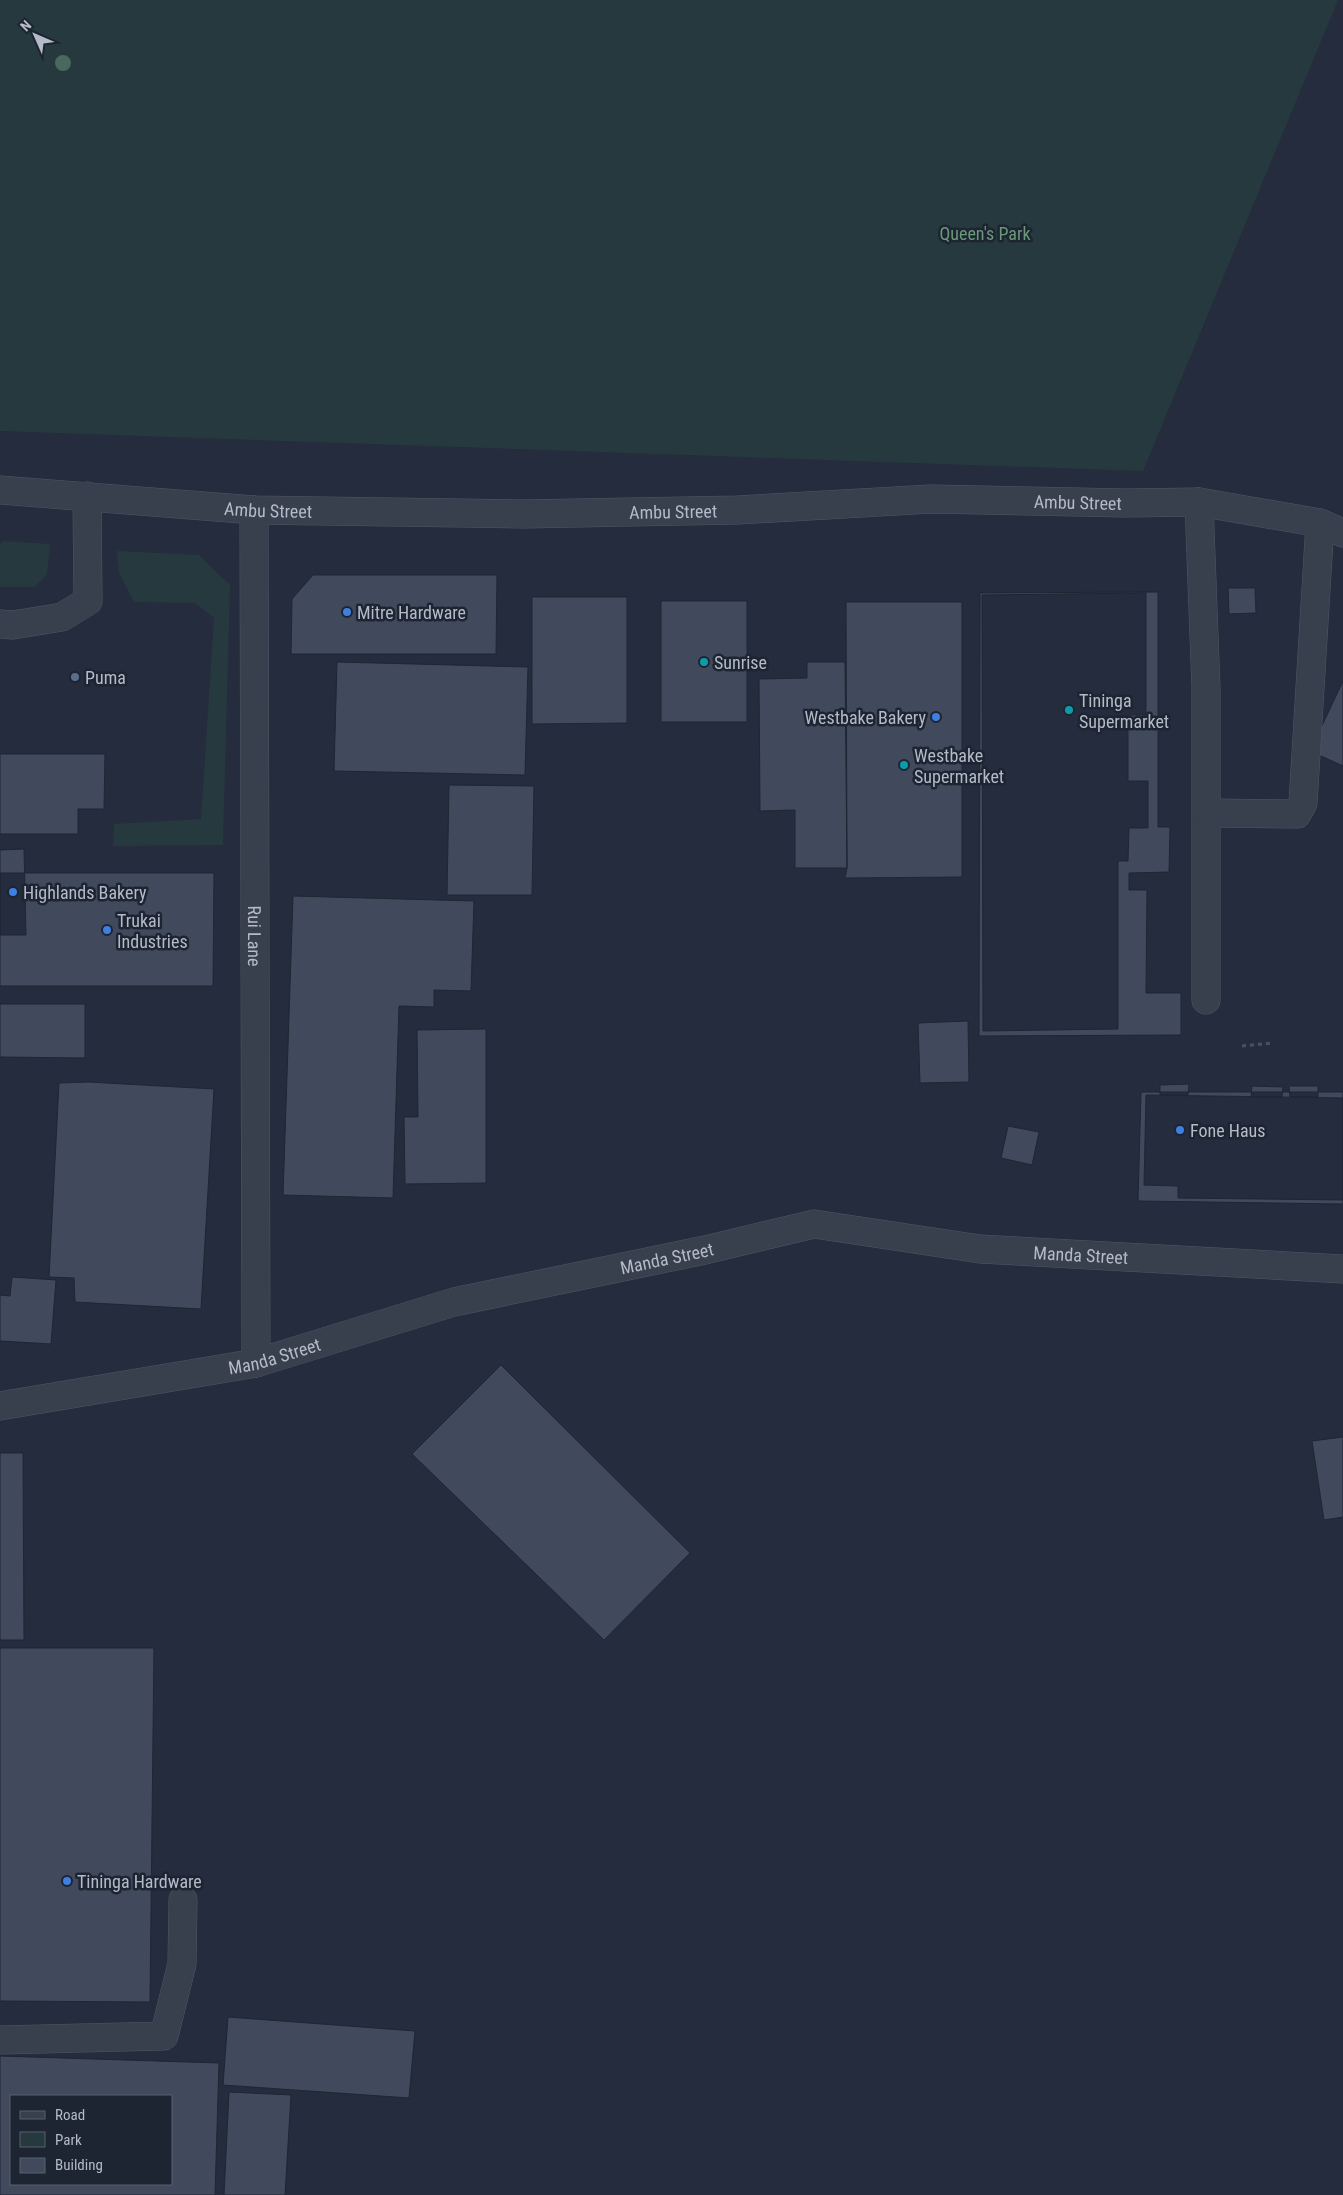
<svg xmlns="http://www.w3.org/2000/svg" width="1343" height="2195" font-family="'Roboto Condensed',sans-serif">
	<style>
		.green { fill: #26393e }
		.building { fill: #404a5c; stroke: #1f2634; fill-rule: evenodd }
		.lines { fill: none; stroke-linecap: round; stroke-linejoin: round }
		.minor-casing { stroke: #505765; stroke-width: 29 }
		.path { stroke: #44565b; stroke-width: 3; stroke-dasharray: 4 4; stroke-linecap: butt }
		.minor { stroke: #383f4d; stroke-width: 28 }
		.tree { fill: #4b685e }
		.shop-dot { fill: #3f7fe0; stroke: #1d2432; stroke-width: 2 }
		.culture-dot { fill: #0f9aa8; stroke: #1d2432; stroke-width: 2 }
		.service-dot { fill: #5c6f8a; stroke: #1d2432; stroke-width: 2 }
		.labels { text-anchor: middle; dominant-baseline: central; stroke-width: 5; stroke-linejoin: round; paint-order: stroke }
		.park-label { font-size: 18px; fill: #6b9979; stroke: #1d2432 }
		.street-label { font-size: 18px; fill: #b4bac8; stroke: #1d2432 }
		.poi-label { font-size: 18px; fill: #b4bac8; stroke: #1d2432; text-anchor: start }
	</style>
	<rect width="100%" height="100%" fill="#242c3d"/>
	<path class="green" d="M0,0h1338l-195,471 -1143,-40z
		M4,541l46,3 -3,30 -12,13h-35v-43z
		M117,551l82,4 31,30 -7,260 -110,1 1,-22 87,-5 13,-201 -19,-15 -61,-1 -15,-29z"/>
	<path class="building" d="M313,575h184l-1,79h-205l1,-55z
		M1228,588h27l1,25 -27,1z
		M1158,592v235h12l-1,45 -40,1v17h18l-1,103h35v42l-202,1 1,-443z
		M1146,593v122h-18v66h20v47h-19l-1,33h-10v168l-135,2 -1,-436z
		M532,597h95v126l-95,1z
		M661,601h86v121h-86z
		M846,602h116v275l-117,1 2,-10z
		M337,662l191,5 -3,108 -191,-4z
		M807,662h38l2,206h-52v-58l-35,1 -1,-132 48,-1z
		M1343,681v85l-33,-15z
		M0,754h105l-1,55h-26v25h-78z
		M449,785l85,1 -2,109h-85z
		M24,849l2,86h-26v-85z
		M0,873h214l-1,113h-213z
		M293,896l181,5 -3,90 -37,-1v17l-35,-1 -6,192 -110,-3z
		M0,1004h85v54l-85,-1z
		M968,1021l1,61 -49,1 -2,-60z
		M486,1029v154l-81,1 -1,-67h14l-1,-87z
		M88,1082l126,7 -13,220 -126,-7 -1,-24 -25,-1 10,-194z
		M1189,1084l-1,11h-28v-10z
		M1252,1086l31,1 -1,10h-31z
		M1289,1086h29v11h-28z
		M1141,1092h202v112l-205,-3z
		M1146,1095l197,3v102l-165,-2v-12l-34,-1z
		M1008,1126l31,6 -7,33 -31,-7z
		M12,1277l44,3 -5,64 -51,-3v-46l10,1z
		M501,1365l189,188 -86,87 -192,-186z
		M1343,1437v80l-19,3 -12,-79z
		M0,1453h23l1,187h-24z
		M0,1648h154l-4,354 -150,-1z
		M228,2017l187,14 -6,67 -186,-13z
		M0,2056l219,7 -4,132h-215zM11,2096h160v88h-160z
		M229,2092l62,3 -6,100h-61z"/>
	<g class="lines">
		<g class="minor-casing">
			<g id="minor">
				<path id="s1" d="M0,490l254,20 269,4 215,-4 193,-11 194,4 74,-1 121,21 23,10"/>
				<path d="M1199,502l7,187v311"/>
				<path id="s2" d="M254,510l2,853"/>
				<path d="M0,624l13,1 49,-8 26,-16 -1,-105"/>
				<path d="M1207,813l90,1 6,-11 17,-280"/>
				<path id="s3" d="M0,1406l256,-43 198,-61 251,-52 109,-26 166,25 363,20"/>
				<path d="M0,2040l164,-4 18,-72 1,-64"/>
			</g>
		</g>
		<path class="path" d="M1242,1046l31,-3"/>
		<use href="#minor" class="minor"/>
	</g>
	<circle class="tree" cx="63" cy="63" r="8"/>
	<g class="shop-dot">
		<circle cx="347" cy="612" r="5"/>
		<circle cx="936" cy="717" r="5"/>
		<circle cx="13" cy="892" r="5"/>
		<circle cx="107" cy="930" r="5"/>
		<circle cx="1180" cy="1130" r="5"/>
		<circle cx="67" cy="1881" r="5"/>
	</g>
	<g class="culture-dot">
		<circle cx="704" cy="662" r="5"/>
		<circle cx="1069" cy="710" r="5"/>
		<circle cx="904" cy="765" r="5"/>
	</g>
	<circle class="service-dot" cx="75" cy="677" r="5"/>
	<g class="labels">
		<g class="park-label">
			<text x="985" y="233">Queen's Park</text>
		</g>
		<g class="street-label">
			<text stroke="none"><textPath href="#s1" startOffset="1079">Ambu Street</textPath></text>
			<text stroke="none"><textPath href="#s1" startOffset="269">Ambu Street</textPath></text>
			<text stroke="none"><textPath href="#s1" startOffset="674">Ambu Street</textPath></text>
			<text stroke="none"><textPath href="#s2" startOffset="426">Rui Lane</textPath></text>
			<text stroke="none"><textPath href="#s3" startOffset="1104">Manda Street</textPath></text>
			<text stroke="none"><textPath href="#s3" startOffset="684">Manda Street</textPath></text>
			<text stroke="none"><textPath href="#s3" startOffset="279">Manda Street</textPath></text>
		</g>
		<g class="poi-label">
			<text x="357" y="612">Mitre Hardware</text>
			<text x="714" y="662">Sunrise</text>
			<text x="85" y="677">Puma</text>
			<text x="1079" y="700">Tininga<tspan x="1079" dy="21">Supermarket</tspan></text>
			<text x="926" y="717" text-anchor="end">Westbake Bakery</text>
			<text x="914" y="755">Westbake<tspan x="914" dy="21">Supermarket</tspan></text>
			<text x="23" y="892">Highlands Bakery</text>
			<text x="117" y="920">Trukai<tspan x="117" dy="21">Industries</tspan></text>
			<text x="1190" y="1130">Fone Haus</text>
			<text x="77" y="1881">Tininga Hardware</text>
		</g>
	</g>
	<rect x="10" y="2095" width="162" height="90" fill="#1d2432" stroke="#59606e"/>
	<rect x="20" y="2111" width="25" height="8" fill="#383f4d" stroke="#59606e"/>
	<text x="55" y="2120" font-size="15" fill="#b4bac8">Road</text>
	<rect x="20" y="2132" width="25" height="15" fill="#26393e" stroke="#59606e"/>
	<text x="55" y="2145" font-size="15" fill="#b4bac8">Park</text>
	<rect x="20" y="2158" width="25" height="15" fill="#404a5c" stroke="#59606e"/>
	<text x="55" y="2170" font-size="15" fill="#b4bac8">Building</text>
	<g transform="translate(35 35) rotate(315)" stroke="#1d2432" stroke-width="4" paint-order="stroke">
	<path d="M0-4L9 19L0 12L-9 19Z" fill="#b4bac8"/>
	<text y="-8" font-size="14" font-weight="bold" text-anchor="middle" fill="#b4bac8">N</text>
	</g>
</svg>
